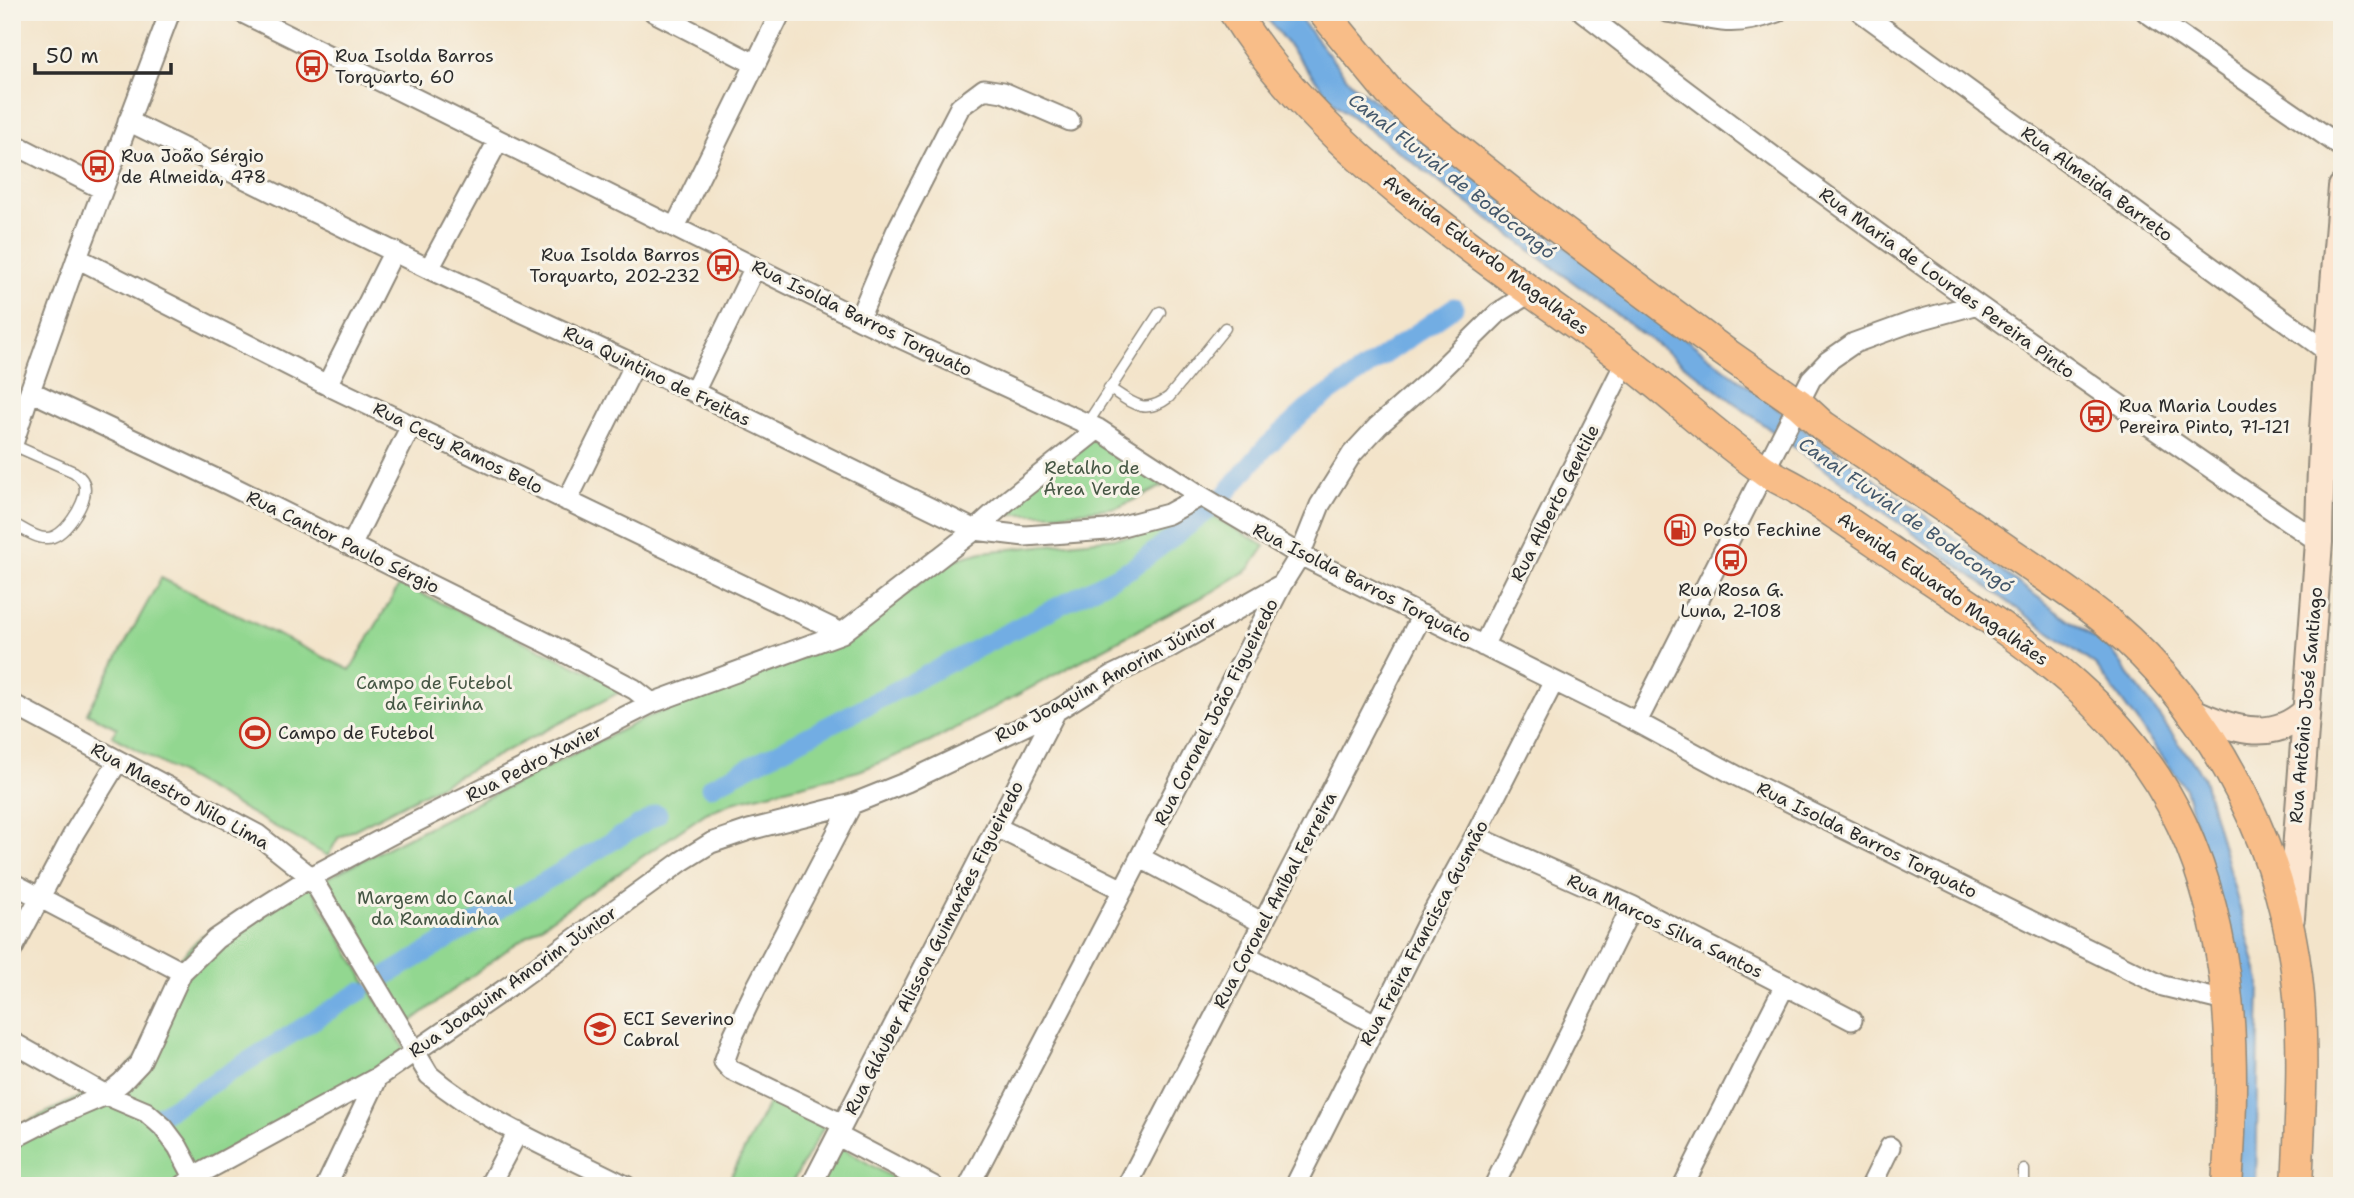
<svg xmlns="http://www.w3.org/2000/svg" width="2354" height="1198" font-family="'Shantell Sans',sans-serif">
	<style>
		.green { fill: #92d790; stroke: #5e815e; stroke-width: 2 }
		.water { fill: #72ade3; stroke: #4e6c87; stroke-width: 2 }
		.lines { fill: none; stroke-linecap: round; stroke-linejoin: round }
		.canal { stroke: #72ade3; stroke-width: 19 }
		.lane-casing { stroke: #8f887a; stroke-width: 13 }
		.street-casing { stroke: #8f887a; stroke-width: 23 }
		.secondary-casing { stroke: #8f887a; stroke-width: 30 }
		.primary-casing { stroke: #8f887a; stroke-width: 33 }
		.lane { stroke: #fff; stroke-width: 10 }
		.street { stroke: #fff; stroke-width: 19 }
		.secondary { stroke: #fce5cf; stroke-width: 26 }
		.primary { stroke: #f8bd88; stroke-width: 30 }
		.labels { text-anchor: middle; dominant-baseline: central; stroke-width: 6; stroke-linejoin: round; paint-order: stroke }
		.poi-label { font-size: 18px; fill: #2b2b2b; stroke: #f7f3e8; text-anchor: start }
		.street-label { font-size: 18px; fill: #2b2b2b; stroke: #f7f3e8 }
		.park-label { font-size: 18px; fill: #455644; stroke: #f7f3e8 }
		.water-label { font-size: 19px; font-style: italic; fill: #44586b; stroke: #f7f3e8 }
	</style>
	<rect width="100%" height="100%" fill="#f7f3e8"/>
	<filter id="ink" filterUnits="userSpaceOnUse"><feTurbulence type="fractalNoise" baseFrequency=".0143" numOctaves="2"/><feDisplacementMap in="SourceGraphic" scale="14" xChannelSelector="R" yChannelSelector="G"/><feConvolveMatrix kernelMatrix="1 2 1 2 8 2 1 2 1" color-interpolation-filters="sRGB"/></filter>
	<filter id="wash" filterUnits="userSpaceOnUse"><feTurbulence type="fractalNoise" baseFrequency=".00686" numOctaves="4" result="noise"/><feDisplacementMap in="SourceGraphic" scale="28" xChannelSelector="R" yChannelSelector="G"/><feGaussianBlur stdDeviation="1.57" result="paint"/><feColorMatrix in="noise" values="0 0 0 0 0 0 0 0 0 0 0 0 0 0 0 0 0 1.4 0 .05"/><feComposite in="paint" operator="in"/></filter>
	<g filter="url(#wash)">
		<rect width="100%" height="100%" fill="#f3e4ca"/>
		<path class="green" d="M1090,438l73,48 -44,21 -61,7h-61z
			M1191,504l74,42 -16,23 -37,23 -70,36 -212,114 -71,29 -123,30 -30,12 -198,136 -98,73 -87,-142 322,-162 204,-79 87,-69 20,-11 26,-7 151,-16z
			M161,578l189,92 50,-86 226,105 -288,149 -10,18 -216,-120 5,-8 -30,-15z
			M306,878l101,175 -209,133h-186v-57l103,-49 25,-26 37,-92 24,-26z
			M772,1096l53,29 -35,61h-64z
			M831,1141l75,45h-97z"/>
		<path class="water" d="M1262,12h33l56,71 441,337 319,230 92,126 57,205 -4,205h-19l5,-197 -57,-201 -89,-122 -316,-229 -445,-333z"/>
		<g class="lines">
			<path class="canal" d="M710,787l422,-219 84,-63 48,-56 43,-40 147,-102
				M386,976l272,-162
				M156,1118l205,-127"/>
		</g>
	</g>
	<g filter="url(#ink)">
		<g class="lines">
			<g class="lane-casing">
				<path id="lane" d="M1109,388c23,15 35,28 60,9l56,-69
					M1087,424l73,-112
					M12,523c10,5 24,16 35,15 17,0 38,-33 38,-49 0,-8 -5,-13 -11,-17l-61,-27
					M2024,1170v16"/>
			</g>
			<g class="street-casing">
				<path id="street" d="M241,12l618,307 239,110 103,67 99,59 337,167 100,54 426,210 66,16
					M654,12l101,52
					M1583,12c239,186 486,360 736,530
					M1667,12c19,2 37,7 55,9 18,2 39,-3 55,-9
					M1861,12l467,340
					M2146,12l196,135
					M128,121l301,148 265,123 281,138 50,6 82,-6 61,-16 33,-18
					M12,143l90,46
					M675,227l106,-215
					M77,258l250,127 515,248
					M429,269l69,-128
					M859,319l37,-87 51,-100 13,-25 24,-18 19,3 67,29
					M327,385l67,-134
					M30,391l199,94 322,160 83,44 18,14
					M694,392l61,-125
					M12,447l18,-56 47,-133 93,-246
					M567,501l68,-137
					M351,546l60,-120
					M1483,646l143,-285
					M12,704l246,131 53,42 118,198c57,48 131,77 197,111
					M1637,722l174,-343 17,-18 26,-18 58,-21 62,-17
					M996,827l127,63
					M1475,836l157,70 220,114
					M1141,858l122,65
					M12,883l170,89
					M12,950l62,-117 44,-72
					M1247,956l128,68
					M12,1042l94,53 40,17 17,15 15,20 16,30
					M843,1124l-112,-54 -7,-8 10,-28 22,-46 96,-184
					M838,1136l95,50
					M12,1139l45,-23 49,-21 16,-13 18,-19 42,-91 34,-33 44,-30 51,-32 79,-42 262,-132 190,-70 133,-103 32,-29 91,-72
					M183,1186l11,-9 184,-100 133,-92 171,-124 29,-18 38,-13 103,-26 55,-22 149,-71 57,-36 54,-26 115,-65
					M326,1186l52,-109
					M489,1186l29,-54
					M811,1186l245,-475
					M969,1186l313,-602 18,-29 20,-50 32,-51 26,-28 52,-46 68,-67 33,-21
					M1127,1186l295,-571
					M1295,1186l133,-265 47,-85 79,-155
					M1494,1186l138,-280
					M1683,1186l102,-201
					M1871,1186l19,-39"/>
			</g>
			<g class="secondary-casing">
				<path id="secondary" d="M2189,710c38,18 83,35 117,1
					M2291,918l28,-376c1,-119 14,-237 23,-355"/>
			</g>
			<g class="primary-casing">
				<path id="primary" d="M1234,12c87,142 257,249 389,346 48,36 92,78 141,112 11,8 24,13 35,20 44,28 86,58 129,87 102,68 201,133 254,248 52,113 54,239 45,361
					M1323,12l66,80 26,24 116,92 192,143 76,53 24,22c63,43 126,84 188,127 34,23 68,45 99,71 108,91 177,232 189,372 5,63 1,127 -2,190"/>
			</g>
			<use href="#lane" class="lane"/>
			<use href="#street" class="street"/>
			<use href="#secondary" class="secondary"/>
			<use href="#primary" class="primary"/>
		</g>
	</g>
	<defs>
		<g id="bus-ring" transform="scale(1.575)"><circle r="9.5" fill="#f7f3e8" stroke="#c8321e" stroke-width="1.5"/><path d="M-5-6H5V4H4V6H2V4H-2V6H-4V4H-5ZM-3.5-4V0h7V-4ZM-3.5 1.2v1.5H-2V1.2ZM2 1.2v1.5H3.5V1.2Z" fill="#c8321e"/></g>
		<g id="fuel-ring" transform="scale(1.575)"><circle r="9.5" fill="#f7f3e8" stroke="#c8321e" stroke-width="1.5"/><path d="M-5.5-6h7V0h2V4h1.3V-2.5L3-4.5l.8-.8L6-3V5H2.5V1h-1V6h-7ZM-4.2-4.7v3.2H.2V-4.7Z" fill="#c8321e"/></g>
		<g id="stadium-ring" transform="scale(1.575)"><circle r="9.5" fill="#f7f3e8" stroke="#c8321e" stroke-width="1.5"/><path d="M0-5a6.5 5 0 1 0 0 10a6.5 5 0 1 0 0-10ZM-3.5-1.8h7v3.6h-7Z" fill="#c8321e"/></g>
		<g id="school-ring" transform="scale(1.575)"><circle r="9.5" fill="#f7f3e8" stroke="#c8321e" stroke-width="1.5"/><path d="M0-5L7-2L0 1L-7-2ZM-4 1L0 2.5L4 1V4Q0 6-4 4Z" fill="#c8321e"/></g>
	</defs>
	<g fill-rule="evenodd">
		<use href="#bus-ring" x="312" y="66"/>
		<use href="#bus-ring" x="98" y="166"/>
		<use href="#bus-ring" x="723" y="265"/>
		<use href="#bus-ring" x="2096" y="416"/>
		<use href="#fuel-ring" x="1680" y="530"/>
		<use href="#bus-ring" x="1731" y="560"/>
		<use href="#stadium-ring" x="255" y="733"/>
		<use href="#school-ring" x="600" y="1029"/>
	</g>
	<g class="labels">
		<g class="poi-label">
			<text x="335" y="56">Rua Isolda Barros<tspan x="335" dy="21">Torquarto, 60</tspan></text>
			<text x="121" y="156">Rua João Sérgio<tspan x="121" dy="21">de Almeida, 478</tspan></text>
			<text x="700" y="255" text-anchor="end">Rua Isolda Barros<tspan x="700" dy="21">Torquarto, 202-232</tspan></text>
			<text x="2119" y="406">Rua Maria Loudes<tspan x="2119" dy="21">Pereira Pinto, 71-121</tspan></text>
			<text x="1703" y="530">Posto Fechine</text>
			<text x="1731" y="590" text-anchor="middle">Rua Rosa G.<tspan x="1731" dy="21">Luna, 2-108</tspan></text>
			<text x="278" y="733">Campo de Futebol</text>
			<text x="623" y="1019">ECI Severino<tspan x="623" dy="21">Cabral</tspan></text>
		</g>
		<g class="street-label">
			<text transform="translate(2097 184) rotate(36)">Rua Almeida Barreto</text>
			<text transform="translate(1486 255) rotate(37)">Avenida Eduardo Magalhães</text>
			<text transform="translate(1947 283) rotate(36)">Rua Maria de Lourdes Pereira Pinto</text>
			<text transform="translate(862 318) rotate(26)">Rua Isolda Barros Torquato</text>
			<text transform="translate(657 376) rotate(26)">Rua Quintino de Freitas</text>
			<text transform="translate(458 448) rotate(26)">Rua Cecy Ramos Belo</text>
			<text transform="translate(1555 503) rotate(-63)">Rua Alberto Gentile</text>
			<text transform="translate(343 542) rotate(26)">Rua Cantor Paulo Sérgio</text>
			<text transform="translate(1362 583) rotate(27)">Rua Isolda Barros Torquato</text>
			<text transform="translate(1943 589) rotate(35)">Avenida Eduardo Magalhães</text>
			<text transform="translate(1106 679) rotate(-28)">Rua Joaquim Amorim Júnior</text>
			<text transform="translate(2306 705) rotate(-85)">Rua Antônio José Santiago</text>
			<text transform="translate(1216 712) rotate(-63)">Rua Coronel João Figueiredo</text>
			<text transform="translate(534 763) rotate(-27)">Rua Pedro Xavier</text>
			<text transform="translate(180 796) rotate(29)">Rua Maestro Nilo Lima</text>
			<text transform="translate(1867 840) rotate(26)">Rua Isolda Barros Torquato</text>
			<text transform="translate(1275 900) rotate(-62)">Rua Coronel Aníbal Ferreira</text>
			<text transform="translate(1665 926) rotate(26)">Rua Marcos Silva Santos</text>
			<text transform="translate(1424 933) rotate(-62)">Rua Freira Francisca Gusmão</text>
			<text transform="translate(934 948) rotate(-63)">Rua Gláuber Alisson Guimarães Figueiredo</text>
			<text transform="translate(513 982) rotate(-35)">Rua Joaquim Amorim Júnior</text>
		</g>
		<g class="park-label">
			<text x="1092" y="468">Retalho de<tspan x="1092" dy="21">Área Verde</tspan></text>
			<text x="434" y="683">Campo de Futebol<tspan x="434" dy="21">da Feirinha</tspan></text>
			<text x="435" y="898">Margem do Canal<tspan x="435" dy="21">da Ramadinha</tspan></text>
		</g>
		<g class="water-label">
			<text transform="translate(1452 176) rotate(38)">Canal Fluvial de Bodocongó</text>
			<text transform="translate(1906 515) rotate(35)">Canal Fluvial de Bodocongó</text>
		</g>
	</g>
	<rect width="2354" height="1198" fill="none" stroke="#f7f3e8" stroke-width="42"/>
	<path d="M35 63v10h136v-10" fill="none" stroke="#2b2b2b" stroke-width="3.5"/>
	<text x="46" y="63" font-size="21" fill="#2b2b2b" stroke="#f7f3e8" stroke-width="5" paint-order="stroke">50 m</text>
</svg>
